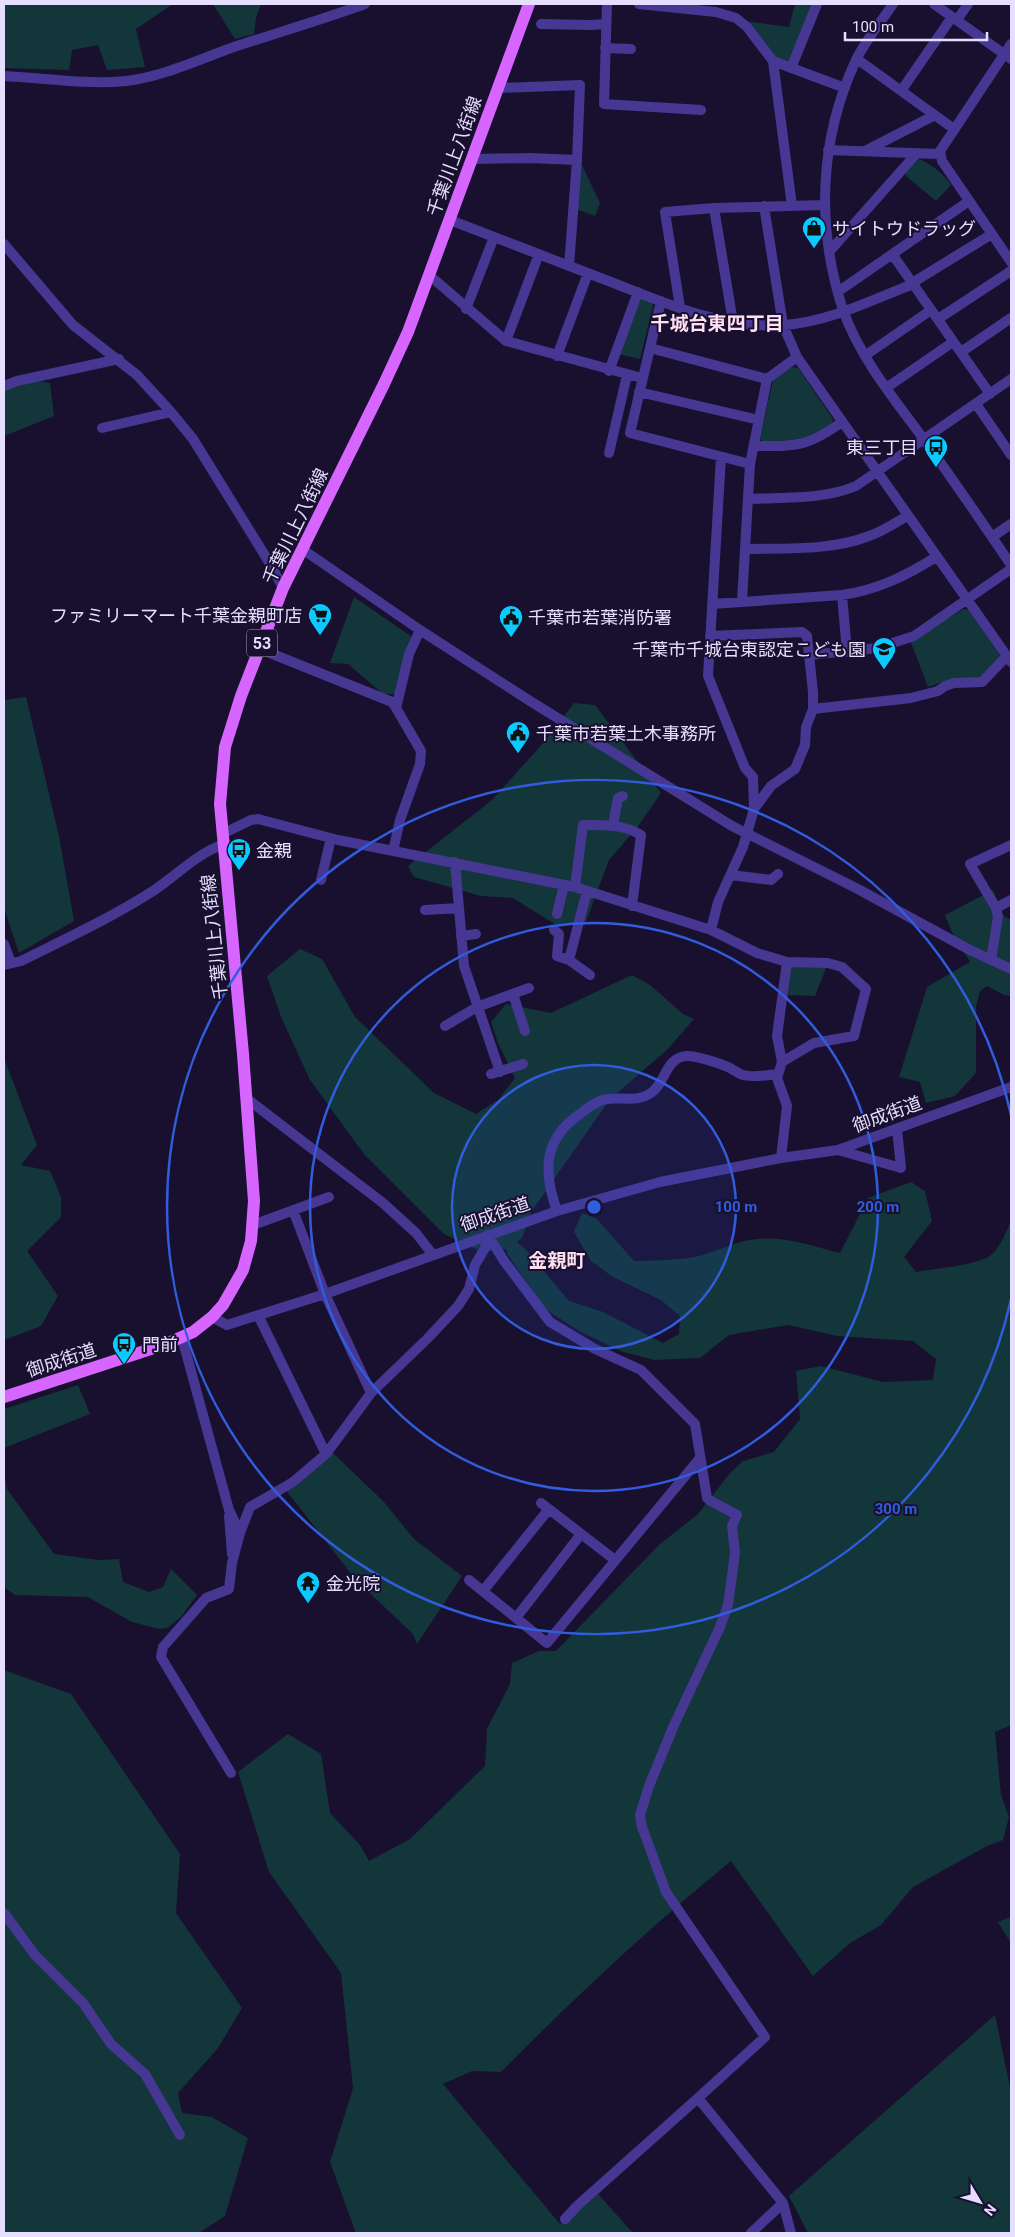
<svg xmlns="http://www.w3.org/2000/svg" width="1015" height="2237" font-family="Roboto,'Noto Sans JP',sans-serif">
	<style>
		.green { fill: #12363a }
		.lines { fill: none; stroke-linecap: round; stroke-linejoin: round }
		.minor { stroke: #453792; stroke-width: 10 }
		.major { stroke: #d765ff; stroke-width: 12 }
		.ring { fill: none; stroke: #315cdc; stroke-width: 2.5 }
		.labels { text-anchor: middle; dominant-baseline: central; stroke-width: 4; stroke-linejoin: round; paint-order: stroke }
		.shield { fill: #19102f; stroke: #a8a0c1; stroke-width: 1 }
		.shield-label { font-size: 16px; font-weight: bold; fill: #e5deff }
		.street-label { font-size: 18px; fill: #e5deff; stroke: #19102f }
		.poi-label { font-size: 18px; fill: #e5deff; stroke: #19102f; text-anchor: start }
		.neighbourhood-label { font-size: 19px; font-weight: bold; fill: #ffe0f0; stroke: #19102f }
		.centre { fill: #315cdc; stroke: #19102f; stroke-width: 2.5 }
		.ring-label { font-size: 15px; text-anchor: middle; font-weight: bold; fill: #315cdc; stroke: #19102f; stroke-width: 4; stroke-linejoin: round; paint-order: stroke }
	</style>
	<rect width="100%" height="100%" fill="#19102f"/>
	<path class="green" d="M4,4h169l-37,25 9,38 -38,3 -9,-25 -26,5 -3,20 -65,-2z
		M213,4h48l-5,14 -2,16 -19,5z
		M795,4h17l-21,55 -4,2 -14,-5 -28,-35 44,6z
		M918,159c11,3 26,15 33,26l-15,16 -30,-25v-4z
		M580,161l20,42 -5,13 -19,-7z
		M642,299l10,4 1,3 -13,53 -23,-5 21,-52z
		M792,367l6,1 35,51 -1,4c-28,18 -35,17 -68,19l-4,-3 13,-59z
		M24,379l26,4 4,33 -50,20v-48z
		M354,597l58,40 -17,57h-12l-35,-30 -18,-1z
		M964,609l5,1 32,47 -22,21 -28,1 -23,8 -18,-47z
		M26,697l33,139 15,85 -55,32 -15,-45v-208z
		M574,703l21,2 66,88 -25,36 -27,31 -24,64 -27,2 -45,-28 -32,-2 -67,-19 -6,-11 84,-66 53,-59z
		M993,890l11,26 7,4v76l-7,-1 -17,-9 -7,5 -4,16v66l-21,23 -29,7 -6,-21 -21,-5 28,-90 43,-25 -19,-32 -6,-15z
		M300,949l22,10 33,58 79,76 42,21 23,-15 16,-21 -17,-35 -7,-21 15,-18 45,9 81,-38 18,10 33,29 11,5 -27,31 -57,49 -79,113 -9,26 -5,4 9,8 43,51 34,11 60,31 16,-9 1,-18 -19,-16 -48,-23 -22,-16 -17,-29 8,-19 15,6 37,42c24,-1 50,0 72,-7 18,-6 32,-13 51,-15 28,-3 56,7 83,14l28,-55 43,-16 14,9 7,30 -28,36 12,15c17,-3 59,-7 72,-15 11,-6 18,-25 23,-36v504l-16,7 6,63 8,22 -6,23 -16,6 -74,41 -32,38 -31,18 -37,33 -82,-115c-81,66 -157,137 -230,211l-29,-1 -29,13 117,140 38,-30 35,39h-277l-26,-71 23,-74 -12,-115 -72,-101 -31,-100 50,-38 33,20 9,59 30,32 9,16 41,-22 75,-73 2,-37 23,-45 2,-21 27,-12h17l103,-106 39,-31 32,-41 13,-12 31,-9 26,-33 -4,-48 25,-5 62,16 50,-2 3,-21 -23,-18 -76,-5 -49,-11 -59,10 -29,23 -45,2 -32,-8 -42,-20 -36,-23 -37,-54 -2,-6 -24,3 -38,-18 -80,-80 -54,-74 -29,-63 -14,-41z
		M790,963l37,3 -12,30 -30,-1z
		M4,1058l33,87 -16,20 29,6 11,26v20l-34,34 31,45 -17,30 -37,14z
		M78,1385l12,29 -86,34v-39z
		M332,1452l52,50 30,37 48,37 -45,68 -4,-10 -57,-54 -71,-91z
		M4,1473l3,16 47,65 45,6 20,-1 4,23 26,10 14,-5 8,-18 26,26 -16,22 -14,11 -8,1 -27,-7 -44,-25 -73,-2 -11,-8z
		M4,1670l67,24 109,160 -4,59 66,95 -24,40 -40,45 4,20 30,4 36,21 -23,78 -26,17h-195z
		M1011,1917v26l-13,-21z
		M995,2015l16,77v141h-203l-19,-37z"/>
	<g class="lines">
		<path class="minor" d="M607,4l-3,100 97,6
			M639,4l77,8 20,6 11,9 26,34 72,27
			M893,4c-12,18 -28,37 -37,56 -37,80 -40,167 -13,250 16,46 51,89 80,128 30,42 59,84 88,127
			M934,4l77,55
			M957,20l11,-16
			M541,24l50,1 15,-1
			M1011,44l-71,107 2,10 69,101
			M605,48l26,1
			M857,59l97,70
			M773,61l19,145
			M791,68l26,-64
			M4,76c40,2 82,9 122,5 35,-4 72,-21 105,-33 45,-15 90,-28 134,-44
			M498,88l82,-3 -3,75 -8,106
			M901,91l51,-74
			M828,150l112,4
			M867,150l68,-35
			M472,159l58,-1 47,2
			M764,206l19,119 14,32 214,305
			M714,208l19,114
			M450,220c49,19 99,38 148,57 59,22 121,53 186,48 45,-3 88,-25 129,-41
			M4,244l69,81 64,50 34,37 22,27 79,128 11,21
			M829,252l88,-99
			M892,254l98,140
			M429,275l77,66 136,37
			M912,283l80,-49
			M839,291l130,-90
			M661,301l-31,132 120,31
			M680,307l-15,-95 49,-4 110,-3
			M466,309l28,-72
			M938,319l73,-48
			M506,341l33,-87
			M650,348l117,31
			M961,352l50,-34
			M866,355l65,-45
			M557,356l31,-83
			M609,371l29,-79
			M4,386l13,-5 102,-22
			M886,388l67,-46
			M639,392l120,28
			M976,404l35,51
			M102,428l69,-16
			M754,446c43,0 53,1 88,-24
			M609,453l18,-78
			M748,499c35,-2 75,1 108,-13l155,-107
			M992,537l19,-13
			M302,549l118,81 110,71 202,125 124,62 114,62 41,19
			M745,549c40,-1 86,2 124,-13 13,-4 26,-13 38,-20
			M842,595l5,57
			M742,601l8,-137 17,-85 30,-22
			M712,604l130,-9c35,-5 64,-19 94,-38
			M710,636l92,-4 5,4 6,56v17l-7,18 -1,18 -10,24 -24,17 -17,23
			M260,649l132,53 4,6
			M810,655l67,-7 37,-12 97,-67
			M813,709l98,-11 27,-7 7,-5 9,-3 28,-1 25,-26
			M613,825l5,-27 5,-2
			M222,834l29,-14 7,-1 80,21 237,47 136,43 46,23 30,9 41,1 14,4 24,22 -12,47 -40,7 -32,19
			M393,851l7,-31 20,-56 1,-13 -25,-43 13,-54 11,-24
			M455,862l9,104 36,106
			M731,875l40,5 7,-6
			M321,880l10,-42
			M575,887l8,-62c20,0 40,-1 58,10l-9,71
			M996,908l15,-8
			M425,910l34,-2
			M557,914l7,-29
			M554,930l5,4 -2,22 12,4 21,15
			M711,930l7,-28 25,-55 11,-38 -1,-32 -8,-9 -37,-92 13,-219
			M461,936l15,-2
			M4,944l7,19
			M569,960l18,-69
			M991,960l7,-43 -2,-9 -26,-44 41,-19
			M4,965l17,-4c44,-22 90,-43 132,-70 23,-15 43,-37 69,-46
			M513,994l12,37
			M445,1026l32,-19 52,-19
			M491,1074l32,-10
			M246,1098l137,105 33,30 17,22
			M838,1150l63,18 -4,-39
			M781,1158l6,-52 -10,-28 5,-16 -5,-26 10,-74
			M293,1210l32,84 46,99
			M557,1211c-14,-39 -14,-72 23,-97 7,-6 14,-11 23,-14 16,-5 32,4 48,-7 15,-10 14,-35 35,-37 9,-1 36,8 44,12 4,2 9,6 13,7 12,3 23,0 34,-1
			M253,1225l76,-28
			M488,1235l16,26 46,61 45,27 46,21 54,54 12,74 2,2 28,15 -5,11 3,27 -7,52 -8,22 -46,98 -25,61 -9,29 2,12 24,65 99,145 -67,61 85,105 8,30
			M258,1315l68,139
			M212,1317l15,8 98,-31 232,-83 103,-29 121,-24 57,-8 173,-63
			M182,1338l47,172 11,23 -8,30 -3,26 -23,9 -43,49 -2,10 70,116
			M541,1503l74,57
			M229,1516l3,38
			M240,1533l10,-26 43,-25 33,-28 45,-61 57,-55 30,-32 11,-17 6,-24 10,-17 3,-13
			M469,1580l78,63 153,-185
			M483,1591l66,-82
			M516,1618l65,-84
			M4,1913l31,42 48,48 28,41 34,30 35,61
			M565,2219l12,-13 121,-108
			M751,2233l32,-30"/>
		<path class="major" d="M4,1397l162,-53 27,-12 19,-15 11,-12 20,-35 8,-29 3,-40 -11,-147 -23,-250 5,-57 16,-51 42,-108 101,-204 24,-52 121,-328"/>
	</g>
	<circle cx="594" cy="1207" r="142" fill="#315cdc" fill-opacity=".12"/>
	<g class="ring">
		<circle cx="594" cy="1207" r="142"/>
		<circle cx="594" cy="1207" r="284"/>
		<path d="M1011 1299A427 427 0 1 1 1011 1115"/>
	</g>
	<defs>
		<g id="shop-pin" transform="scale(1.25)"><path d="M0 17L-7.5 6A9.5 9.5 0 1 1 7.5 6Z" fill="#0acaff" stroke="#19102f"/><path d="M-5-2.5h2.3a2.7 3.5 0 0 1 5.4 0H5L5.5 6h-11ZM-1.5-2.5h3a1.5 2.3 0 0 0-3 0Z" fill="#111"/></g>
		<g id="bus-pin" transform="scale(1.25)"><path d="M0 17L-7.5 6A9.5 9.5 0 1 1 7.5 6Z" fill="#0acaff" stroke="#19102f"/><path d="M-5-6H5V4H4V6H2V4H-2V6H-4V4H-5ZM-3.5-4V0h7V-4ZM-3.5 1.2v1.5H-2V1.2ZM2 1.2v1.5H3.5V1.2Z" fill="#111"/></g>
		<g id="supermarket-pin" transform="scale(1.25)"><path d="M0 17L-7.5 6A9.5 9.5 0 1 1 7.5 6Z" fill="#0acaff" stroke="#19102f"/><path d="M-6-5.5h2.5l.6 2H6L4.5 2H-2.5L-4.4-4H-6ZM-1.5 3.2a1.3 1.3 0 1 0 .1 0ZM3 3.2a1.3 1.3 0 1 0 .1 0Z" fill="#111"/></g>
		<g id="civic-pin" transform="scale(1.25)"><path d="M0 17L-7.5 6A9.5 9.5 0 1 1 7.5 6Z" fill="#0acaff" stroke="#19102f"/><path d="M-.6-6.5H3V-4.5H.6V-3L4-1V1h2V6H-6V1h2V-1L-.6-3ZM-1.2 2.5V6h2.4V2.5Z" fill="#111"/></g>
		<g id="school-pin" transform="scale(1.25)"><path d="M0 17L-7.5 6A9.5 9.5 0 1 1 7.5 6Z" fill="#0acaff" stroke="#19102f"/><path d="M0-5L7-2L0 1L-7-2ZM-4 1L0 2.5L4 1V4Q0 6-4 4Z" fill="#111"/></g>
		<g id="temple-pin" transform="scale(1.25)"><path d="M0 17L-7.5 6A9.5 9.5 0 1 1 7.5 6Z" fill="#0acaff" stroke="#19102f"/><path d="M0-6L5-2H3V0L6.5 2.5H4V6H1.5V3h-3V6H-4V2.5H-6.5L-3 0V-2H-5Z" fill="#111"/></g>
	</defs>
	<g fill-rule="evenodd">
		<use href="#shop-pin" x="814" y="228"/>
		<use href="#bus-pin" x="936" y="447"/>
		<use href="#supermarket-pin" x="320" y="615"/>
		<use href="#civic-pin" x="511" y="617"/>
		<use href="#school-pin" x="884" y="649"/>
		<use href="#civic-pin" x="518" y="733"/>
		<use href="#bus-pin" x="239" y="850"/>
		<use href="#bus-pin" x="124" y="1344"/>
		<use href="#temple-pin" x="308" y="1583"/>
	</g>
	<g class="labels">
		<rect class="shield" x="247" y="629.5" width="30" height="27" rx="4"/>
		<g class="shield-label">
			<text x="262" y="643">53</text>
		</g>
		<g class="street-label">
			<text transform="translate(454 156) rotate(-70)">千葉川上八街線</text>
			<text transform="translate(295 526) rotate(-64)">千葉川上八街線</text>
			<text transform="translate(214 937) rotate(-96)">千葉川上八街線</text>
			<text transform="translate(887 1114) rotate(-20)">御成街道</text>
			<text transform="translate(495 1214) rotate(-19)">御成街道</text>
			<text transform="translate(61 1360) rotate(-18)">御成街道</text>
		</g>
		<g class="poi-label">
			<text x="832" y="228">サイトウドラッグ</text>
			<text x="918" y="447" text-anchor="end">東三丁目</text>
			<text x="302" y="615" text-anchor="end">ファミリーマート千葉金親町店</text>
			<text x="528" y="617">千葉市若葉消防署</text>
			<text x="866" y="649" text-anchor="end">千葉市千城台東認定こども園</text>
			<text x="536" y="733">千葉市若葉土木事務所</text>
			<text x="256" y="850">金親</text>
			<text x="142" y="1344">門前</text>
			<text x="326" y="1583">金光院</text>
		</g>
		<g class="neighbourhood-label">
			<text x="717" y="323">千城台東四丁目</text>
			<text x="557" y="1260">金親町</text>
		</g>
	</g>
	<circle cx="594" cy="1207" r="8" class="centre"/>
	<g class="ring-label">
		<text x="736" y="1212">100 m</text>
		<text x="878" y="1212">200 m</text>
		<text x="896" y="1514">300 m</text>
	</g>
	<rect width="1015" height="2237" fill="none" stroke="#e5deff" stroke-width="10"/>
	<g transform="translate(980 2202) rotate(128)" stroke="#19102f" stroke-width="4" paint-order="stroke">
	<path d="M0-4L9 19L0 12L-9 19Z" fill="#e5deff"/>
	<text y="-8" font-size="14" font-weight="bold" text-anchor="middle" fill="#e5deff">N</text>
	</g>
	<path d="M845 32v8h142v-8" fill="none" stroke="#e5deff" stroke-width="2.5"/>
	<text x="852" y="32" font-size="15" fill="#e5deff" stroke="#19102f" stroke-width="4" paint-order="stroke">100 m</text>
</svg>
